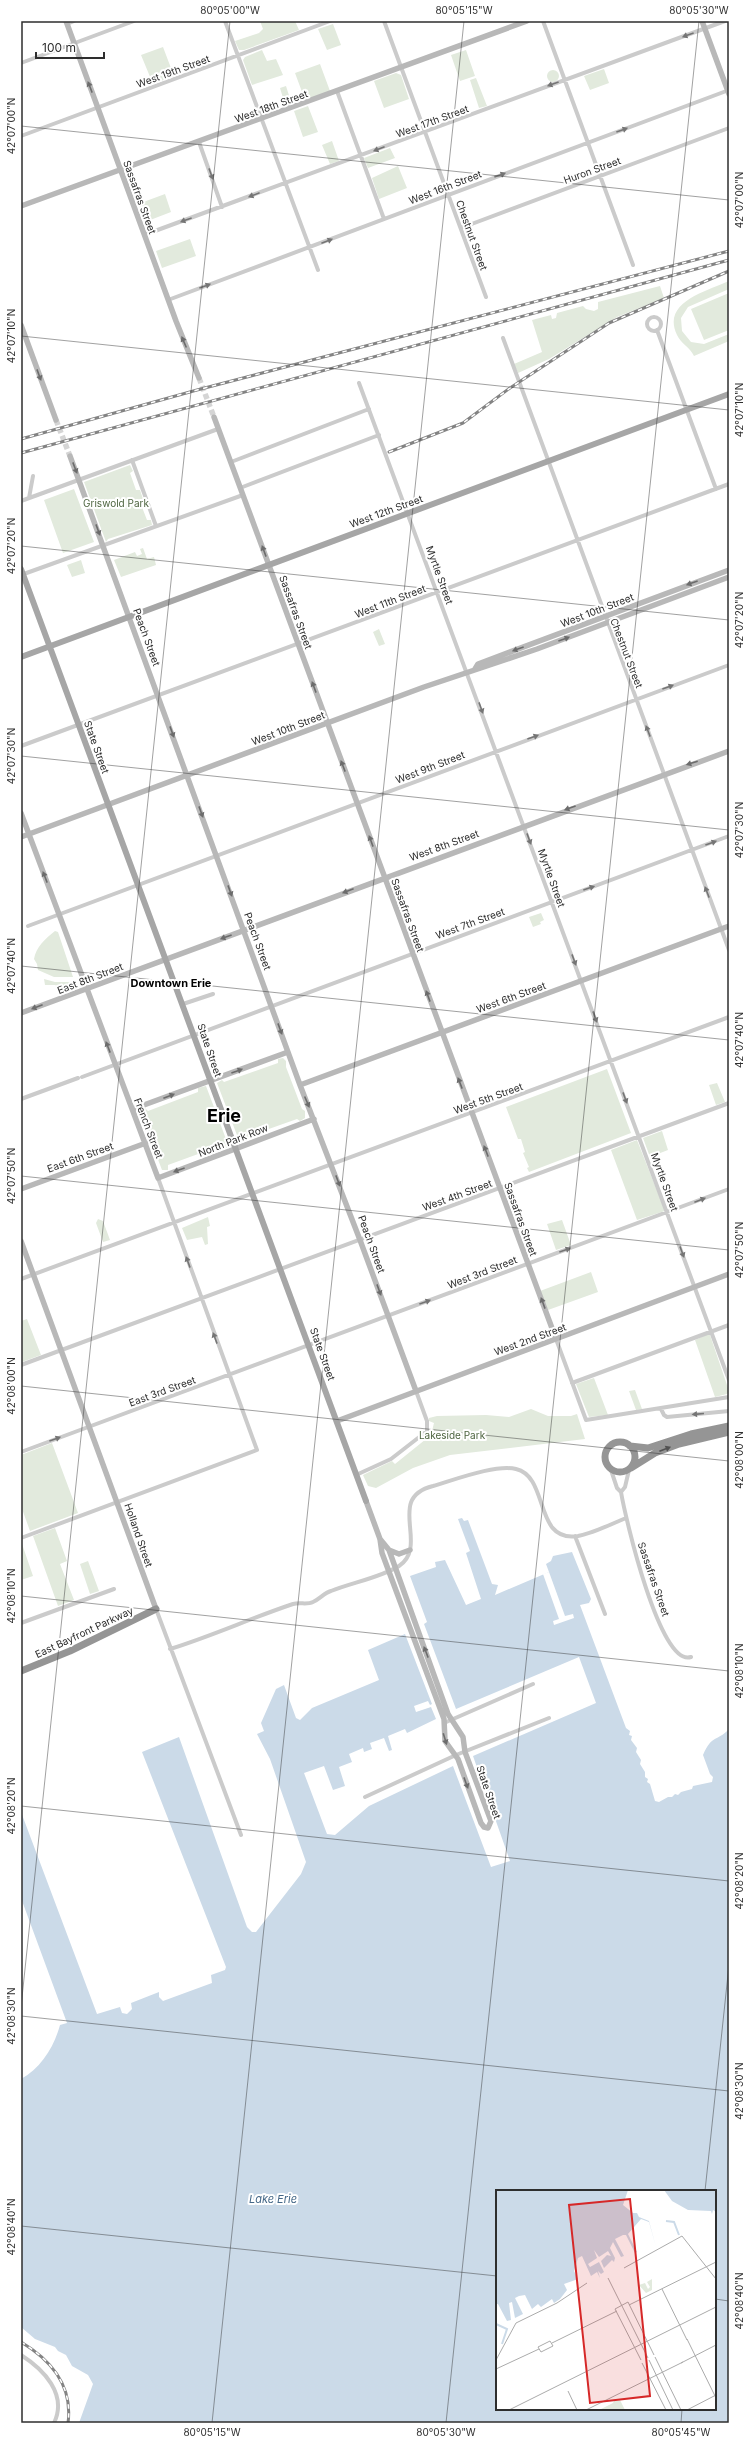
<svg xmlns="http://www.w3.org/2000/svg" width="750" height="2444" font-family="Inter,sans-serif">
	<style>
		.green { fill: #e2eadd }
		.water { fill: #cbdae8; fill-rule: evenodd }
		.pier { fill: #fff }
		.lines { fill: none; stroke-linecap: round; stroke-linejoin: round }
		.secondary-tunnel { stroke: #d5d5d5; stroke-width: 5.5; stroke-dasharray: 5.5 3; stroke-linecap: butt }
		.street { stroke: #cbcbcb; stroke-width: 4 }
		.secondary { stroke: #b8b8b8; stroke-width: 5.5 }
		.primary { stroke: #a6a6a6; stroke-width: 6 }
		.highway { stroke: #959595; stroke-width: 7 }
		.rail-casing { stroke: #838383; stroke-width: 3 }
		.rail { stroke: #fff; stroke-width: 1.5; stroke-dasharray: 4.5; stroke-linecap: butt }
		.oneway { fill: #757575 }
		.oneway2 { fill: #6c6c6c }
		.oneway3 { fill: #525252 }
		.ticks { fill: none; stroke: #2e2e2e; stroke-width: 1; stroke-opacity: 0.45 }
		.labels { text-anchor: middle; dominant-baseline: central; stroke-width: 4; stroke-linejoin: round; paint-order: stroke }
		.street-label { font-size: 10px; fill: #2e2e2e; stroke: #fff }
		.park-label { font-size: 10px; fill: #4e6540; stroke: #fff }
		.neighbourhood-label { font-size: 11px; font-weight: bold; fill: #000; stroke: #fff }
		.water-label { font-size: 11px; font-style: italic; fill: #446787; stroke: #fff }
		.town-label { font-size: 18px; font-weight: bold; fill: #000; stroke: #fff }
		.inset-river { fill: none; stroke: #cbdae8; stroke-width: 2 }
		.inset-road { fill: none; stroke: #ababab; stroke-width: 1 }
		.view { fill: #d62828; fill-opacity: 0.15; stroke: #d62828; stroke-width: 2 }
		.inset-edge { fill: none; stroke: #2e2e2e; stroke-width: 2 }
		.neatline { fill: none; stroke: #2e2e2e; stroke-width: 1.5 }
		.ticks-label { font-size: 10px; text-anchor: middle; fill: #2e2e2e }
	</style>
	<rect width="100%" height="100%" fill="#fff"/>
	<path class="green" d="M260,21h35l4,9 -55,20h-5l-4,-9 24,-8 4,-4z
		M333,24l8,21 -14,5 -9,-21z
		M163,47l11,29 -21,8 -12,-29z
		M262,50l5,11 9,-2 7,16 -31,10 -9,-25 2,-3z
		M466,50l9,26 -15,5 -9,-26z
		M320,64l10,27 -25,9 -10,-27z
		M604,69l5,14 -19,7 -6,-14z
		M547 76a6 6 0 1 1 12 0a6 6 0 1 1-12 0Z
		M396,73l5,2 8,24 -25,9 -10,-27z
		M476,78l11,28 -8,2 -9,-28z
		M286,86l6,19 -6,3 -6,-20z
		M308,106l10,26 -15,5 -9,-26z
		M332,141l7,20 -9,3 -8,-19z
		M390,148l5,10 -27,10 -4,-10z
		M398,166l9,22 -28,11 -7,-21z
		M165,194l6,18 -26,10 -7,-18z
		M190,239l6,17 -34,12 -6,-17z
		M729,281v8l-41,18 -7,11 1,13 9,11 13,2 25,-10v7l-35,15c-4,-9 -13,-12 -17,-21 -16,-33 30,-44 52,-54z
		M660,286l4,12 -47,19 -68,42 -31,14 -4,-9 28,-12 -10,-32 19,-5 1,4 4,-1 1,-5 26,-7 3,3 8,2 4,-2v-7z
		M729,293v37l-25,10 -13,-31z
		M130,465l3,6 -3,2 6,17h4l3,9 -3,3 7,18h4l1,5 -44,14 -2,3 -22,-60z
		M74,489l20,53 -31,11 -19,-53z
		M143,548l4,11 7,-2 2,8 -35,12 -7,-17 21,-8 2,4 5,-2 -2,-5z
		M81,560l4,13 -13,4 -5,-12z
		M379,629l6,15 -6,2 -6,-14z
		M541,913l3,7 -4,2 1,2 -8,3 -4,-10z
		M55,931l3,1 15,45h-19l-16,-7 -1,-6 -3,-5c2,-12 11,-20 21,-28z
		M44,979l11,3h19l1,2 -9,6 -11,-5h-10z
		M283,1058l3,3v6l16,42 3,2v7l-5,3 -3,-2 -48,17 -1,4 -8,3 -23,-60 5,-3 2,2 54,-19v-4z
		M607,1069l24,64 -102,39 -2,-4 2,-1 -6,-14 2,-1 -4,-13h-3l-12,-32z
		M717,1083l8,19 -9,3 -7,-20z
		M206,1086l23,61 -6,2 -3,-3 -52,19v5h-6l-19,-50 -2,-1v-8l4,-3 3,3 50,-19v-4z
		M662,1131l6,19 -18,7 -7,-19z
		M637,1140l28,71 -28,9 -26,-70z
		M208,1217l2,9 -3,1 1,17 -3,1 -3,-8 -15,3 -5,-12z
		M98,1219l5,2 7,19 -7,2 -7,-19z
		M562,1220l9,25 -15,5 -9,-26z
		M591,1272l7,20 -50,18 -8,-19z
		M27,1319l14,36 -19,7 -1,-41z
		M706,1335h4l19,56 -2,3 -12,3 -20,-57z
		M594,1378l14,37 -19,2 -13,-33z
		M635,1390l7,19 -6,1 -7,-19z
		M531,1409l17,7h23l6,-2 8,25 -135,16 -37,13 -37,20 -8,-2 -5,-11 29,-14 3,3 36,-29 3,-12 -5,-2v-3l8,-2 49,-1 23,2z
		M52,1443l26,70 -48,18 -9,-25v-51z
		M55,1528l12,33 -7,3 14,36 -16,6 -25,-70z
		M21,1541l12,35 -12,4z
		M88,1561l11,30 -9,3 -10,-30z"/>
	<path class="water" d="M462,1518l2,3 4,-1 24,64 6,1 -3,10 54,-23 -3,-8 5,-3 2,-5 19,-4 19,47 -2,4 -9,2 46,123 4,3 -1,4 3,1 -1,4 6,8 -1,4 5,8 -1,4 5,8v5l3,2 -1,3 3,2 5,17 4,1 9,-5h4l3,-3 3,1 3,-3 11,-3 1,-3 19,-4 1,-5 -3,-3 -7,-19c9,-21 14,-13 26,-26v694h-650l14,-39 -5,-9 -16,-9 -6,-11 -8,-4 -3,-4 -20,-8 -14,-12v-248c20,-11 33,-32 39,-54l7,-2 -46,-125v-86l76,202 23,-7 2,6 5,1 5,-5 -1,-6 28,-11v5l4,4 49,-18 -1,-8 14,-5 1,-3 -84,-215 37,-15 68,190 5,5h4l45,-58 5,-12 -36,-103 -13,-25 7,-3 -3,-8 15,-34 8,-4 12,33 4,2 12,-12 67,-28 -11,-30 37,-16 27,70 -2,1 -2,-4 -14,5 2,6 15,-5 5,12 -29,14 -2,-4 -17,7 4,14 -3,1 -5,-13 -14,5 2,6 -8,3 -1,-4 -14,6 3,8 -13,5 6,19 -12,4 -9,-24 -20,7 23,61 8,1 34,-29 84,-40 38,101 19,-6 -37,-105 123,-53 -17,-46 -123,52 -32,-85 3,-2 -17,-46 26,-9 -1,-5 10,-2 21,45 15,-6 -15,-46 4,-2 -12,-32zM497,2191h218v218h-218z"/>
	<path class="pier" d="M549,1572l16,44 8,-2 1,4 -20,7 -1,-4 6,-2 -16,-45z"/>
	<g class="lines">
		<path class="secondary-tunnel" d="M199,378l15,39
			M56,420l14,36"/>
		<path class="street" d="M225,21l93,249
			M384,21l102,276
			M543,21l90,244
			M67,24l7,-3
			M21,63l113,-42
			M337,91l47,128
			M21,136l309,-115
			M199,142l23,65
			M461,228l268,-100
			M144,235l581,-214
			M168,300l561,-210
			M647 324a7 7 0 1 1 14 0a7 7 0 1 1-14 0Z
			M657,330l59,159
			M503,338l226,612
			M359,383l370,997
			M132,460l24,66
			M231,462l138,-53
			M240,488l139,-53
			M29,498l4,-22
			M21,501l197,-72
			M21,575l222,-80
			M21,746l708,-262
			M28,926l701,-261
			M183,1004l30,-10
			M82,1077l647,-241
			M21,1099l57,-21
			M21,1279l708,-262
			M556,1339l30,81 143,-23
			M21,1365l708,-262
			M572,1383l157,-58
			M661,1409l3,6 3,2 62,-6
			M21,1452l708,-263
			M611,1470l6,18 4,4c4,24 39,176 70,165
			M356,1475l35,-16 36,-28v-10l-11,-30
			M621,1492l4,-5 4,-17
			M575,1536l30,78
			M21,1538l236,-88 -99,-272
			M156,1609l85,226
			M21,1623l93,-34
			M170,1649c42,-13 81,-31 123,-45 7,-2 14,1 20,-2 7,-3 11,-9 18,-11 20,-8 51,-14 68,-25 31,-21 -14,-68 34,-80 21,-6 63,-22 83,-17 34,8 17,74 62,67 16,-3 33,-12 48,-18
			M444,1723l89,-39
			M365,1797l91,-42 93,-37
			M21,2355c22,14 47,39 33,68"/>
		<path class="secondary" d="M66,21l110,300 23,57
			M702,21l27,73
			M21,206l506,-185
			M21,325l35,95
			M214,417l342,922
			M70,456l230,629 60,155 56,151
			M475,669l3,-5 251,-94
			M21,813l137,365 156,-59
			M21,837l403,-150 113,-38 192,-72
			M21,1013l708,-262
			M300,1085l429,-159
			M133,1109l155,-57
			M21,1189l125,-46
			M21,1241l135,368
			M337,1421l392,-147
			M366,1501l14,38 2,14 62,166 1,22 13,18 23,64 3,4 4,1 3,-7 -26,-69 -2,-15 -15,-23 -59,-164 -9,-11
			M389,1550l10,4 11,-4"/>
		<path class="primary" d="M21,569l345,932
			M21,657l708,-263"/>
		<path class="highway" d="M605 1457a15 15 0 1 1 30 0a15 15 0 1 1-30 0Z
			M630,1446l18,2 43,-14 38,-8
			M631,1468l24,-15 24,-9 50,-12
			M21,1671l49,-20 86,-42"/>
		<g class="rail-casing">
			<path id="rail" d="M21,439l176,-49 532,-139
				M389,452l74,-29 47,-35 99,-65 120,-52
				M21,453l708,-193
				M21,2342c30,18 52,44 47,81"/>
		</g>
		<use href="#rail" class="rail"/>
	</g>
	<defs><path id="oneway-solid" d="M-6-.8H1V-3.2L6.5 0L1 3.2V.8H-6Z"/></defs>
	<g class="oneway">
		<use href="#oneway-solid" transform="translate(688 35) rotate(160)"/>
		<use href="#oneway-solid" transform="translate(553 84) rotate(160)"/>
		<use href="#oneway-solid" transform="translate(622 130) rotate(-20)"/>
		<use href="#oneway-solid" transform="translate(379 149) rotate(159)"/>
		<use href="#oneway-solid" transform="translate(211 174) rotate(70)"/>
		<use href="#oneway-solid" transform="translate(500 175) rotate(-20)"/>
		<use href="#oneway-solid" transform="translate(254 195) rotate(159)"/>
		<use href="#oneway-solid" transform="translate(186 220) rotate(160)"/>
		<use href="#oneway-solid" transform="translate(327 241) rotate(-21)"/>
		<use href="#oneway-solid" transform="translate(205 286) rotate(-20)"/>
		<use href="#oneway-solid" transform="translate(668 687) rotate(-20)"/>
		<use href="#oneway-solid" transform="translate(481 708) rotate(70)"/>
		<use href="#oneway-solid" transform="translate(648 731) rotate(-111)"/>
		<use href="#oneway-solid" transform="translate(533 737) rotate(-20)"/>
		<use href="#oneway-solid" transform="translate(529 839) rotate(70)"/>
		<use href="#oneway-solid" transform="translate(711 843) rotate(-20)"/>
		<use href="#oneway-solid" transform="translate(589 888) rotate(-19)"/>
		<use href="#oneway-solid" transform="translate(707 892) rotate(-111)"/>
		<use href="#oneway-solid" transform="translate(574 960) rotate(70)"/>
		<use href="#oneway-solid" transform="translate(595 1017) rotate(70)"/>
		<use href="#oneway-solid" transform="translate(625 1098) rotate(70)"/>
		<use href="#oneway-solid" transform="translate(700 1200) rotate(-21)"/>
		<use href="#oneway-solid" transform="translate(565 1250) rotate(-20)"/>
		<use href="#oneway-solid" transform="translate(682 1252) rotate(70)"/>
		<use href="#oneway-solid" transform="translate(188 1262) rotate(-110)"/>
		<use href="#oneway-solid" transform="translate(425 1302) rotate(-20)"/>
		<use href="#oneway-solid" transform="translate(215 1338) rotate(-110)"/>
		<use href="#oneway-solid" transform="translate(698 1414) rotate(175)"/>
		<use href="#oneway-solid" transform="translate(55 1439) rotate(-20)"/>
	</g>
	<g class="oneway2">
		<use href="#oneway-solid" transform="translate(90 87) rotate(-111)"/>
		<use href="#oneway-solid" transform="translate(184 342) rotate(-113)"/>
		<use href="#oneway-solid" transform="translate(39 375) rotate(70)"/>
		<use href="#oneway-solid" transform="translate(75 468) rotate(69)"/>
		<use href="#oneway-solid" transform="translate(98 530) rotate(70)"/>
		<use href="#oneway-solid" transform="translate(264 551) rotate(-110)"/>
		<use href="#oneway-solid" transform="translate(692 583) rotate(160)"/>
		<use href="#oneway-solid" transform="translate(564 639) rotate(-20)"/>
		<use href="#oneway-solid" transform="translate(518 649) rotate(160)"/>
		<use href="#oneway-solid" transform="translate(314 687) rotate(-110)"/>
		<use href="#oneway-solid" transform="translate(172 732) rotate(70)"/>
		<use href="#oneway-solid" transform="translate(692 763) rotate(163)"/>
		<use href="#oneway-solid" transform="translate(343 766) rotate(-111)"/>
		<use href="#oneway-solid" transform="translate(570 808) rotate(160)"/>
		<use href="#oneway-solid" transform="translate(201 812) rotate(70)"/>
		<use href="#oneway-solid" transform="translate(371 841) rotate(-110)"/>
		<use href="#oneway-solid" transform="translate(45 877) rotate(-111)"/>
		<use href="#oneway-solid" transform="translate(230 891) rotate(70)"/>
		<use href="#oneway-solid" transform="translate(348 891) rotate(159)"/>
		<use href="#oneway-solid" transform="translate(226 937) rotate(160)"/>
		<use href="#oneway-solid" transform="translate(428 996) rotate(-110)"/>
		<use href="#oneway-solid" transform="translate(37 1007) rotate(159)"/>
		<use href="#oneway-solid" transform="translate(280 1029) rotate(70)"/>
		<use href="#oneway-solid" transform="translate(108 1047) rotate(-111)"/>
		<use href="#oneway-solid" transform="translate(237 1071) rotate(-20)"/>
		<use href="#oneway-solid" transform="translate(460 1083) rotate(-111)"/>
		<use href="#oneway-solid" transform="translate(169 1096) rotate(-21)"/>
		<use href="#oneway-solid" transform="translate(307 1102) rotate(67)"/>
		<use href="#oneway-solid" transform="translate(486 1151) rotate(-111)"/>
		<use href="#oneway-solid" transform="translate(179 1170) rotate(160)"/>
		<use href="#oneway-solid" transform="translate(338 1181) rotate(69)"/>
		<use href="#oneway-solid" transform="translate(379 1290) rotate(70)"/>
		<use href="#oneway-solid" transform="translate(543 1303) rotate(-110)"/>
		<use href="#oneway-solid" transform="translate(426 1652) rotate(-111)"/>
		<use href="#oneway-solid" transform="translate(445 1739) rotate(73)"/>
		<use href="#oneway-solid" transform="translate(466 1783) rotate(70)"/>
	</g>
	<use class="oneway3" href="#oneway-solid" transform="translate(665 1449) rotate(-21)"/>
	<path class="ticks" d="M21,126l708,74M21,336l708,74M21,546l708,74M21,756l708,74M21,966l708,74M21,1176l708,74M21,1386l708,75M21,1596l708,75M21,1806l708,75M21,2007l209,-1986M21,2016l708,75M705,2191l24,-226M21,2226l476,50M715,2299l14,2M212,2423l252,-2402M446,2423l253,-2402M681,2423l1,-14"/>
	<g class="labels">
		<g class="street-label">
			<text transform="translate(173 71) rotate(-20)">West 19th Street</text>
			<text transform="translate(271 106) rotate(-20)">West 18th Street</text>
			<text transform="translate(432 121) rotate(-20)">West 17th Street</text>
			<text transform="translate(592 170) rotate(-20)">Huron Street</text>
			<text transform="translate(445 187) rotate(-21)">West 16th Street</text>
			<text transform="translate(140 197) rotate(70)">Sassafras Street</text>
			<text transform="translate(472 235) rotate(70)">Chestnut Street</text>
			<text transform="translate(386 511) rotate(-20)">West 12th Street</text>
			<text transform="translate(440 575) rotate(70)">Myrtle Street</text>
			<text transform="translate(390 601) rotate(-21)">West 11th Street</text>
			<text transform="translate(597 610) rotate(-21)">West 10th Street</text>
			<text transform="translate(296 612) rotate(70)">Sassafras Street</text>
			<text transform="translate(147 637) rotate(70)">Peach Street</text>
			<text transform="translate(627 653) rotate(69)">Chestnut Street</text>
			<text transform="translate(288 728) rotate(-21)">West 10th Street</text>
			<text transform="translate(97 747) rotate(70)">State Street</text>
			<text transform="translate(430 767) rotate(-21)">West 9th Street</text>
			<text transform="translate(444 845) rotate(-20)">West 8th Street</text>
			<text transform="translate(552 878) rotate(70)">Myrtle Street</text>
			<text transform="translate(408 915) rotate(70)">Sassafras Street</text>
			<text transform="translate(470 923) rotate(-20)">West 7th Street</text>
			<text transform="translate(258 941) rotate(70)">Peach Street</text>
			<text transform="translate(90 978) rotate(-21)">East 8th Street</text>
			<text transform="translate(511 997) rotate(-20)">West 6th Street</text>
			<text transform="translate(210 1050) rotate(71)">State Street</text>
			<text transform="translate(488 1098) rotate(-20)">West 5th Street</text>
			<text transform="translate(149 1128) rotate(69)">French Street</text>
			<text transform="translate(233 1140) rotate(-21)">North Park Row</text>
			<text transform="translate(80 1157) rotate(-20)">East 6th Street</text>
			<text transform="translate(665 1182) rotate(70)">Myrtle Street</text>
			<text transform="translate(457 1195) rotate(-20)">West 4th Street</text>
			<text transform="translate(521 1219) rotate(70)">Sassafras Street</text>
			<text transform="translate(372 1244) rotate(70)">Peach Street</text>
			<text transform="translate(482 1272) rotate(-21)">West 3rd Street</text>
			<text transform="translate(530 1339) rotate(-20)">West 2nd Street</text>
			<text transform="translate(323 1354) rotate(70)">State Street</text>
			<text transform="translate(162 1391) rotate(-20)">East 3rd Street</text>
			<text transform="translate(139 1535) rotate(71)">Holland Street</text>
			<text transform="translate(654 1579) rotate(71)">Sassafras Street</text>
			<text transform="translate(84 1632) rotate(-25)">East Bayfront Parkway</text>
			<text transform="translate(489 1792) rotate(71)">State Street</text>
		</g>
		<g class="park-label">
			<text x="116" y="503">Griswold Park</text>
			<text x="452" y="1435">Lakeside Park</text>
		</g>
		<g class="neighbourhood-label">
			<text x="171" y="983">Downtown Erie</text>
		</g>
		<g class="water-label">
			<text x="273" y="2199">Lake Erie</text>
		</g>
		<g class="town-label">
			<text x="224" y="1115">Erie</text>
		</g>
	</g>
	<g transform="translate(496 2190)">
		<rect width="220" height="220" fill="#fff"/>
		<path d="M156,89v11l-6,3 -7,-8 6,-2 3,6 2,-2 -3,-5zM119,209l1,2 4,-1 5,10h-26l14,-7z" fill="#e2eadd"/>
		<path d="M0,0h132l-5,15 10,8h4l2,4 10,4 7,26 -7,-25 -8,-3 -13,15 9,18 -2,1 -9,-18h-3l-8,4 9,17 -3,1 -8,-15 -3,6 5,10 -1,4 -2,-2 -8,8 -3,-7 6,-6 4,1 -3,-5 -9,6 -5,-7 3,8 -9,6 2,3 9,-5 5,10 -3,2 -3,-3 2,7 -3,-6 -6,4 -9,-20 -4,2 -4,13 4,8 -14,5 3,6 -7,9 -6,4 -2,-4 -11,8 -3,-3 -6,5 -7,-14 -6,1 -4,2 8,16 -8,4 -3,-16 -3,1 2,17 -4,1 -9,-17h-2zM168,0h52v22l-3,-2 -1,4 -1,-3 -23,-1 -16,-9z" fill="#cbdae8"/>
		<path class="inset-river" d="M170,31l8,1 5,13M0,134l11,5 -5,15"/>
		<path class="inset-road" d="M128,78l58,-32 34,43M112,88l40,80M166,99l25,51M133,115l87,-43M191,149l29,59M54,151l3,5 -12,6 -3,-5zM56,153l65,-32M159,167l26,53M0,170l20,-37 41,-20 30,-20M145,170l-26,-51 13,-7 26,53M153,170l24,50M146,173l24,47M185,173l35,-18M0,179l43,-20M72,201l9,19M13,220l207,-103M90,220l97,-48M191,220l29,-15"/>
		<path class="view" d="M134,9l20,197 -60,7 -21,-198z"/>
		<rect width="220" height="220" class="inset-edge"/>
	</g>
	<rect width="750" height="2444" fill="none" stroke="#ffffff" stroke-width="44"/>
	<path d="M36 52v6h68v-6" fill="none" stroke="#2e2e2e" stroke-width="2"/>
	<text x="42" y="52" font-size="12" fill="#2e2e2e" stroke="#ffffff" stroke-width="3" paint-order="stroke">100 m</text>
	<rect x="22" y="22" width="706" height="2400" class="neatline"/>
	<g class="ticks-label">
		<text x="230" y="14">80°05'00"W</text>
		<text x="464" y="14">80°05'15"W</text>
		<text x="699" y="14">80°05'30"W</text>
		<text transform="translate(11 126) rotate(-90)" y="4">42°07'00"N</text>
		<text transform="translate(739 200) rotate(-90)" y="4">42°07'00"N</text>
		<text transform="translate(11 336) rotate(-90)" y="4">42°07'10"N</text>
		<text transform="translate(739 410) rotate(-90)" y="4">42°07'10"N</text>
		<text transform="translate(11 546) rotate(-90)" y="4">42°07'20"N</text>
		<text transform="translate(739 620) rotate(-90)" y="4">42°07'20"N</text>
		<text transform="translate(11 756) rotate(-90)" y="4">42°07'30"N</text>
		<text transform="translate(739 830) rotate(-90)" y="4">42°07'30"N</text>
		<text transform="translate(11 966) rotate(-90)" y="4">42°07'40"N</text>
		<text transform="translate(739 1040) rotate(-90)" y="4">42°07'40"N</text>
		<text transform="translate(11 1176) rotate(-90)" y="4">42°07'50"N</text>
		<text transform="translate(739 1250) rotate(-90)" y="4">42°07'50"N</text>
		<text transform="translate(11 1386) rotate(-90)" y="4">42°08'00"N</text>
		<text transform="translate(739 1460) rotate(-90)" y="4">42°08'00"N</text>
		<text transform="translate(11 1596) rotate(-90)" y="4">42°08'10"N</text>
		<text transform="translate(739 1671) rotate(-90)" y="4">42°08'10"N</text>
		<text transform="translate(11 1806) rotate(-90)" y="4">42°08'20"N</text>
		<text transform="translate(739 1881) rotate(-90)" y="4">42°08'20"N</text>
		<text transform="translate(11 2016) rotate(-90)" y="4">42°08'30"N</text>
		<text transform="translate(739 2091) rotate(-90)" y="4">42°08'30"N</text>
		<text transform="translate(11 2227) rotate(-90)" y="4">42°08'40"N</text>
		<text transform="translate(739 2301) rotate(-90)" y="4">42°08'40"N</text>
		<text x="212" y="2436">80°05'15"W</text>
		<text x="446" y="2436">80°05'30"W</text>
		<text x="681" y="2436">80°05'45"W</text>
	</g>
</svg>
